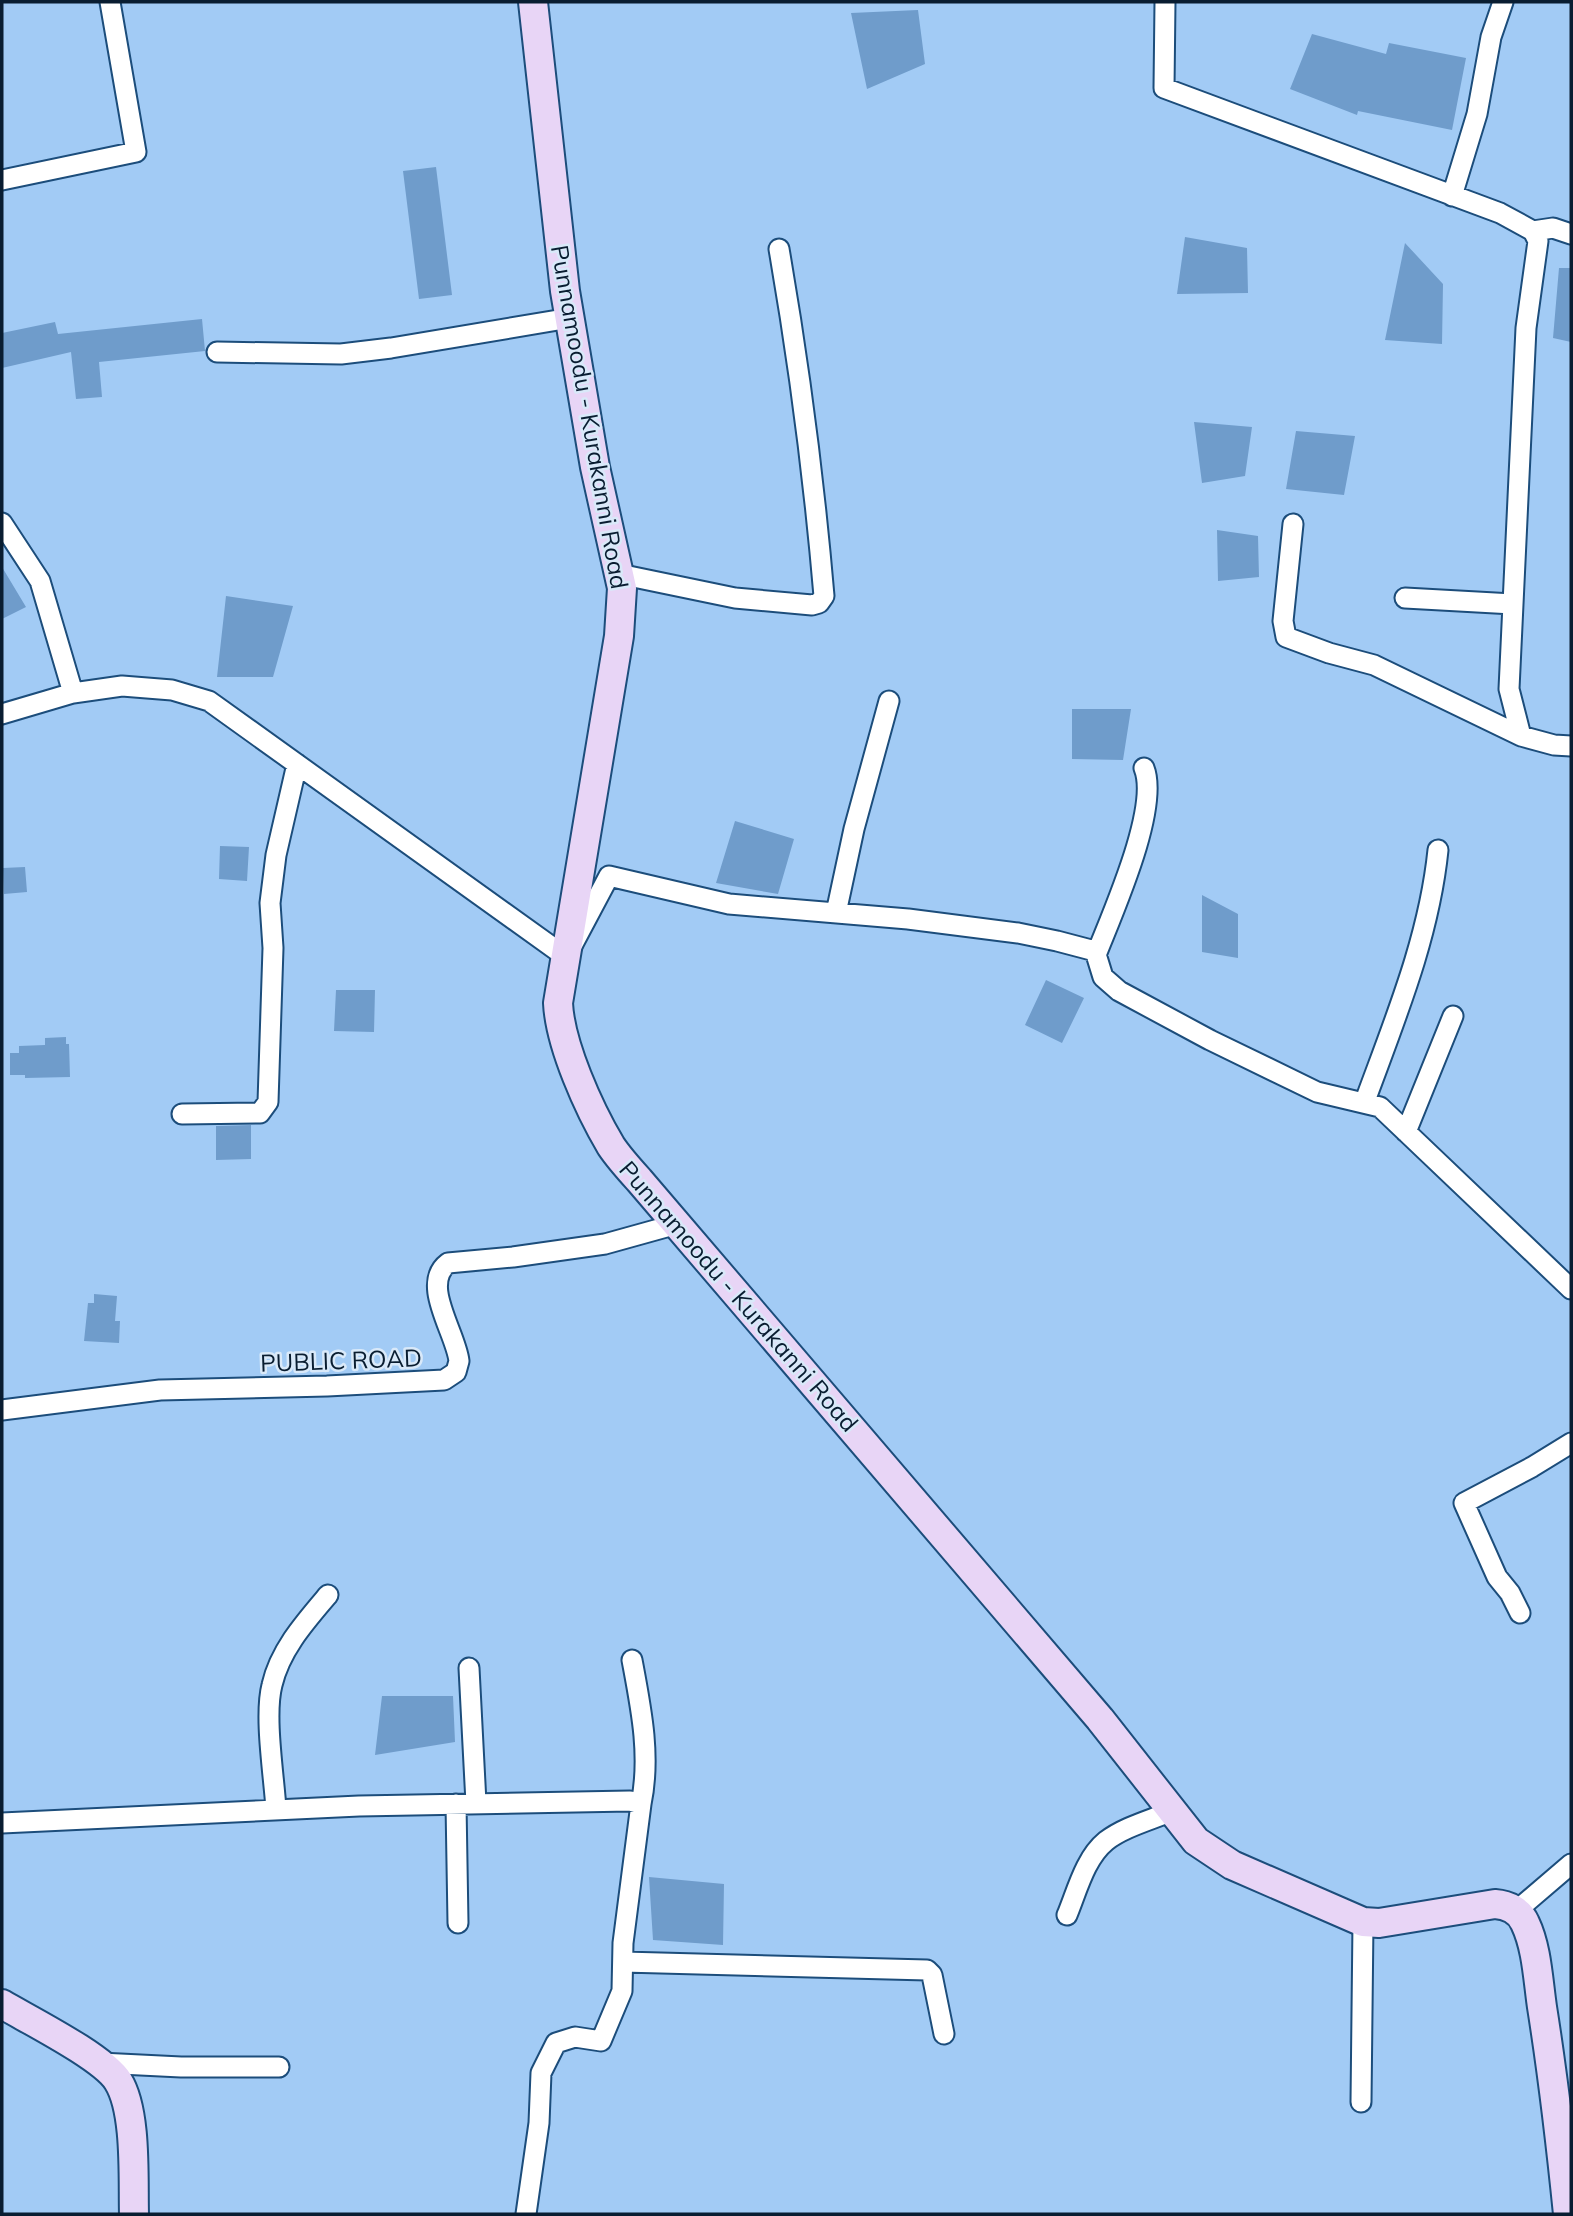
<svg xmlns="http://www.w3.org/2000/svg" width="1573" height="2216" font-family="Mulish,sans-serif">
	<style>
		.building { fill: #6f9ccb }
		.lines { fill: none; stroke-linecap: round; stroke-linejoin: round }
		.minor-casing { stroke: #1c4d7b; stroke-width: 23 }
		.secondary-casing { stroke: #1c4d7b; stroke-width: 32 }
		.minor { stroke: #fff; stroke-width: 19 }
		.secondary { stroke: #e8d5f6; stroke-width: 28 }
		.labels { text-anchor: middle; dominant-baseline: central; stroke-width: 5; stroke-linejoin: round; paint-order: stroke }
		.street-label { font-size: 24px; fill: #091d31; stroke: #d9e9f9 }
	</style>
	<rect width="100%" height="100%" fill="#a2cbf5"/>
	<path class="building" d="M918,10l7,54 -58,25 -16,-76z
		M1312,34l74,20 3,-11 77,15 -14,72 -94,-19 -1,4 -67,-26z
		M436,167l16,128 -33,4 -16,-128z
		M1185,237l62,11 1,45 -71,1z
		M1405,243l38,41 -1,60 -57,-4z
		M1559,268h12v74l-18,-4z
		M202,319l3,32 -106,11 3,35 -26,2 -5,-47 -69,16v-35l53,-11 3,12z
		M1194,422l58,5 -7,49 -43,7z
		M1296,431l59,5 -11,59 -58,-6z
		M1217,530l41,6 1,41 -41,4z
		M2,567l24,40 -24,12z
		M226,596l67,10 -20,71h-56z
		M1072,709h59l-8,51 -51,-1z
		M735,821l59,18 -16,55 -62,-11z
		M220,846l29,1 -2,34 -28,-2z
		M25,867l2,25 -23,2 -1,-26z
		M1202,895l36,19v44l-36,-6z
		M1046,980l38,18 -22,45 -37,-18z
		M336,990h39l-1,42 -40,-1z
		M66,1037v7h3l1,33 -45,1v-3h-15v-22h9v-7l26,-1v-7z
		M251,1125v34l-35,1v-34z
		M94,1294l23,2 -2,25h5l-1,22 -35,-2 4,-38h6z
		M382,1696h71l2,46 -80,13z
		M649,1877l75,7 -1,61 -70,-5z"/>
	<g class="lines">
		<g class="minor-casing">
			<path id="minor" d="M1165,2l-1,86 336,125 33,18 5,10 -12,87 -17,361 12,47 33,9 17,1
				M2,180l134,-28 -26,-150
				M1452,196l25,-82 14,-77 12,-35
				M1533,231l20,-3 18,6
				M217,352l124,2 50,-6 179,-30
				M2,523l38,58 33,112 49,-7 50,4 37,11 357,256 43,-81 120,28 179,15 110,14 39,8 38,10 8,26 16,14 91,49 107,52 63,15 191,182
				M1293,524l-10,97 3,16 43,16 45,12 147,71
				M619,574l116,24 77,7 7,-2 5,-7c-10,-117 -25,-232 -45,-347
				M1405,598l108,6
				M2,714l71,-21
				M836,913l18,-84 35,-128
				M1096,955c16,-41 64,-147 48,-187
				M1365,1101c30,-82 64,-163 73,-251
				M182,1114l78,-1 8,-11 5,-154 -3,-45 6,-48 21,-91
				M1406,1132l47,-116
				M2,1410l158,-20 167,-4 117,-6 12,-8 3,-11c-3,-28 -39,-77 -11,-98l65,-6 92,-13 72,-20
				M1520,1613l-10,-20 -13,-16 -33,-74 68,-36 39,-24
				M632,1660c9,48 19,96 9,144
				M469,1668l7,135
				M456,1804l2,119
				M276,1809c-2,-33 -12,-93 -4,-124 8,-35 33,-63 56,-90
				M2,1823l357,-17 271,-5 11,3 -18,139 -1,48 -21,50 -26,-4 -19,6 -15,30 -2,50 -13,91
				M1516,1911l55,-47
				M1067,1915c10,-24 18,-57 39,-74 18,-14 45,-21 66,-30
				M623,1962l304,8 5,5 12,59
				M100,2063l81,4h98
				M1361,2102l2,-180"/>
		</g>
		<g class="secondary-casing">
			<path id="secondary" d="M533,2l32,289 30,176 27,121 -3,48 -61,367c2,42 31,106 53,143 8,12 18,23 28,34l461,539 96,122 36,24 131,57 16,1 116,-19c13,1 25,7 30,19 12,25 13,57 17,84 11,69 19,138 26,207
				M2,2004c27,16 101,53 116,77 19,30 15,98 16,133"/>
		</g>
		<use href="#minor" class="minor"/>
		<use href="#secondary" class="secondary"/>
	</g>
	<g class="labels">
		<g class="street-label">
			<text transform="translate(590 417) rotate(80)">Punnamoodu - Kurakanni Road</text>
			<text transform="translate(739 1296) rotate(49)">Punnamoodu - Kurakanni Road</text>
			<text transform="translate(341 1360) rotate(-2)">PUBLIC ROAD</text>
		</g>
	</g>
	<rect width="1573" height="2216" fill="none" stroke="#091d31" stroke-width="7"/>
</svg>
